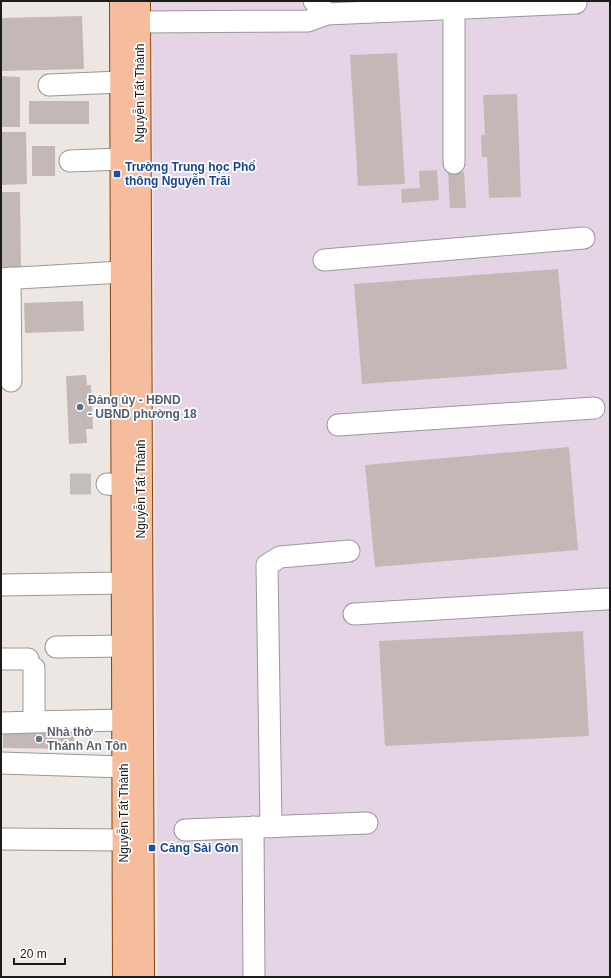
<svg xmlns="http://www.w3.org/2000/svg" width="611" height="978" font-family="Arial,sans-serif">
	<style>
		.industrial { fill: #e5d4e5 }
		.building { fill: #c4b8b6 }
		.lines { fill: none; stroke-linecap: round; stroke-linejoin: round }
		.minor-tunnel { stroke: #c2beba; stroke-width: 21; stroke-dasharray: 21 10; stroke-linecap: butt }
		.minor-casing { stroke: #999; stroke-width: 23 }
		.major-casing { stroke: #8a4409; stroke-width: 24 }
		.minor { stroke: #fff; stroke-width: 21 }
		.major { stroke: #f5bd9e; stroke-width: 22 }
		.transit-dot { fill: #1a4fb4; stroke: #fff; stroke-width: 1.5 }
		.service-dot { fill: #5c6f8a; stroke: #fff; stroke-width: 1.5 }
		.worship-dot { fill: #6b7280; stroke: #fff; stroke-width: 1.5 }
		.labels { text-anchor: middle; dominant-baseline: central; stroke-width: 3.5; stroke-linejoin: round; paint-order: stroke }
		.street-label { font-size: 12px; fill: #1c1c1c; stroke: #fff }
		.transit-label { font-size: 12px; font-weight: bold; fill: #164399; stroke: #fff; text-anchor: start }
		.service-label { font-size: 12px; font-weight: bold; fill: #4e5e75; stroke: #fff; text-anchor: start }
		.worship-label { font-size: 12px; font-weight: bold; fill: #5b616d; stroke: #fff; text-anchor: start }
	</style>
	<rect width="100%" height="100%" fill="#ece7e2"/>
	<path class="industrial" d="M152,1h458v976h-452z"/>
	<path class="building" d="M82,16l2,53 -83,2v-53z
		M397,53l8,131 -47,2 -8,-131z
		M1,76l19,1v50h-19z
		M517,94l4,103 -32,1 -2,-41h-5l-1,-22h4l-2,-40z
		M29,101h60v23h-60z
		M1,132h25l1,52 -26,1z
		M32,146h23v30h-23z
		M437,170l2,30 -37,3 -1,-14 19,-1 -1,-17z
		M464,172l2,36h-16l-2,-35z
		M1,192h19l1,76h-20z
		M558,269l9,100 -205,15 -8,-100z
		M83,301l1,30 -59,2 -1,-30z
		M86,375l1,10h4l2,44h-7l1,14 -18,1 -3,-68z
		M569,447l9,103 -203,17 -10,-102z
		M583,631l6,105 -204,10 -6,-105z
		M3,729l71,1v19l-71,-1z"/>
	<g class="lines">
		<path class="minor-tunnel" d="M70,484h37"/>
		<g class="minor-casing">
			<path id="minor" d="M327,14l249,-11
				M139,22l169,-1 19,-7 -13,-13
				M49,85l72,-3
				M70,161l51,-2
				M454,163v-155
				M324,260l260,-22
				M10,278l1,103
				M1,279l121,-7
				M338,425l256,-17
				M107,484l16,1
				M1,585l122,-2
				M354,614l252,-15
				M56,647l67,-1
				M1,659h27
				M34,668v54l89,-2
				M1,723l33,-1
				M1,763l122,4
				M253,827l1,150
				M271,827l-4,-262 13,-8 69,-6
				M185,830l182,-7
				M1,839l123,1"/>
		</g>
		<g class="major-casing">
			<path id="major" d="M121,1l3,976
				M139,1l4,976"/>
		</g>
		<use href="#minor" class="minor"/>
		<use href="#major" class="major"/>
	</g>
	<g class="transit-dot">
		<rect x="113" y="170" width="8" height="8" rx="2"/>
		<rect x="148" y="844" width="8" height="8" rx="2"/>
	</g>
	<circle class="service-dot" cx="80" cy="407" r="4"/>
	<circle class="worship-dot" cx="39" cy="739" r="4"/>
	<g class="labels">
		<g class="street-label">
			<text transform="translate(140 93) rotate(-90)">Nguyễn Tất Thành</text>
			<text transform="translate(141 489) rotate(-90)">Nguyễn Tất Thành</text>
			<text transform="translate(124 813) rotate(-90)">Nguyễn Tất Thành</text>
		</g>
		<g class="transit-label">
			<text x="125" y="167">Trường Trung học Phổ<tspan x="125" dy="14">thông Nguyễn Trãi</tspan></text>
			<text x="160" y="848">Cảng Sài Gòn</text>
		</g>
		<g class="service-label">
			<text x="88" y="400">Đảng ủy - HĐND<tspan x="88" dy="14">- UBND phường 18</tspan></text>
		</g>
		<g class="worship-label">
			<text x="47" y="732">Nhà thờ<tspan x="47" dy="14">Thánh An Tôn</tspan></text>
		</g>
	</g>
	<rect width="611" height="978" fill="none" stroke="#1c1c1c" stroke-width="4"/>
	<path d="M14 958v6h51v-6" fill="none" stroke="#1c1c1c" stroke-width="2"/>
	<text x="20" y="958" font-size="12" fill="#1c1c1c" stroke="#ffffff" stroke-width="3" paint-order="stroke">20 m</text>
</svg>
